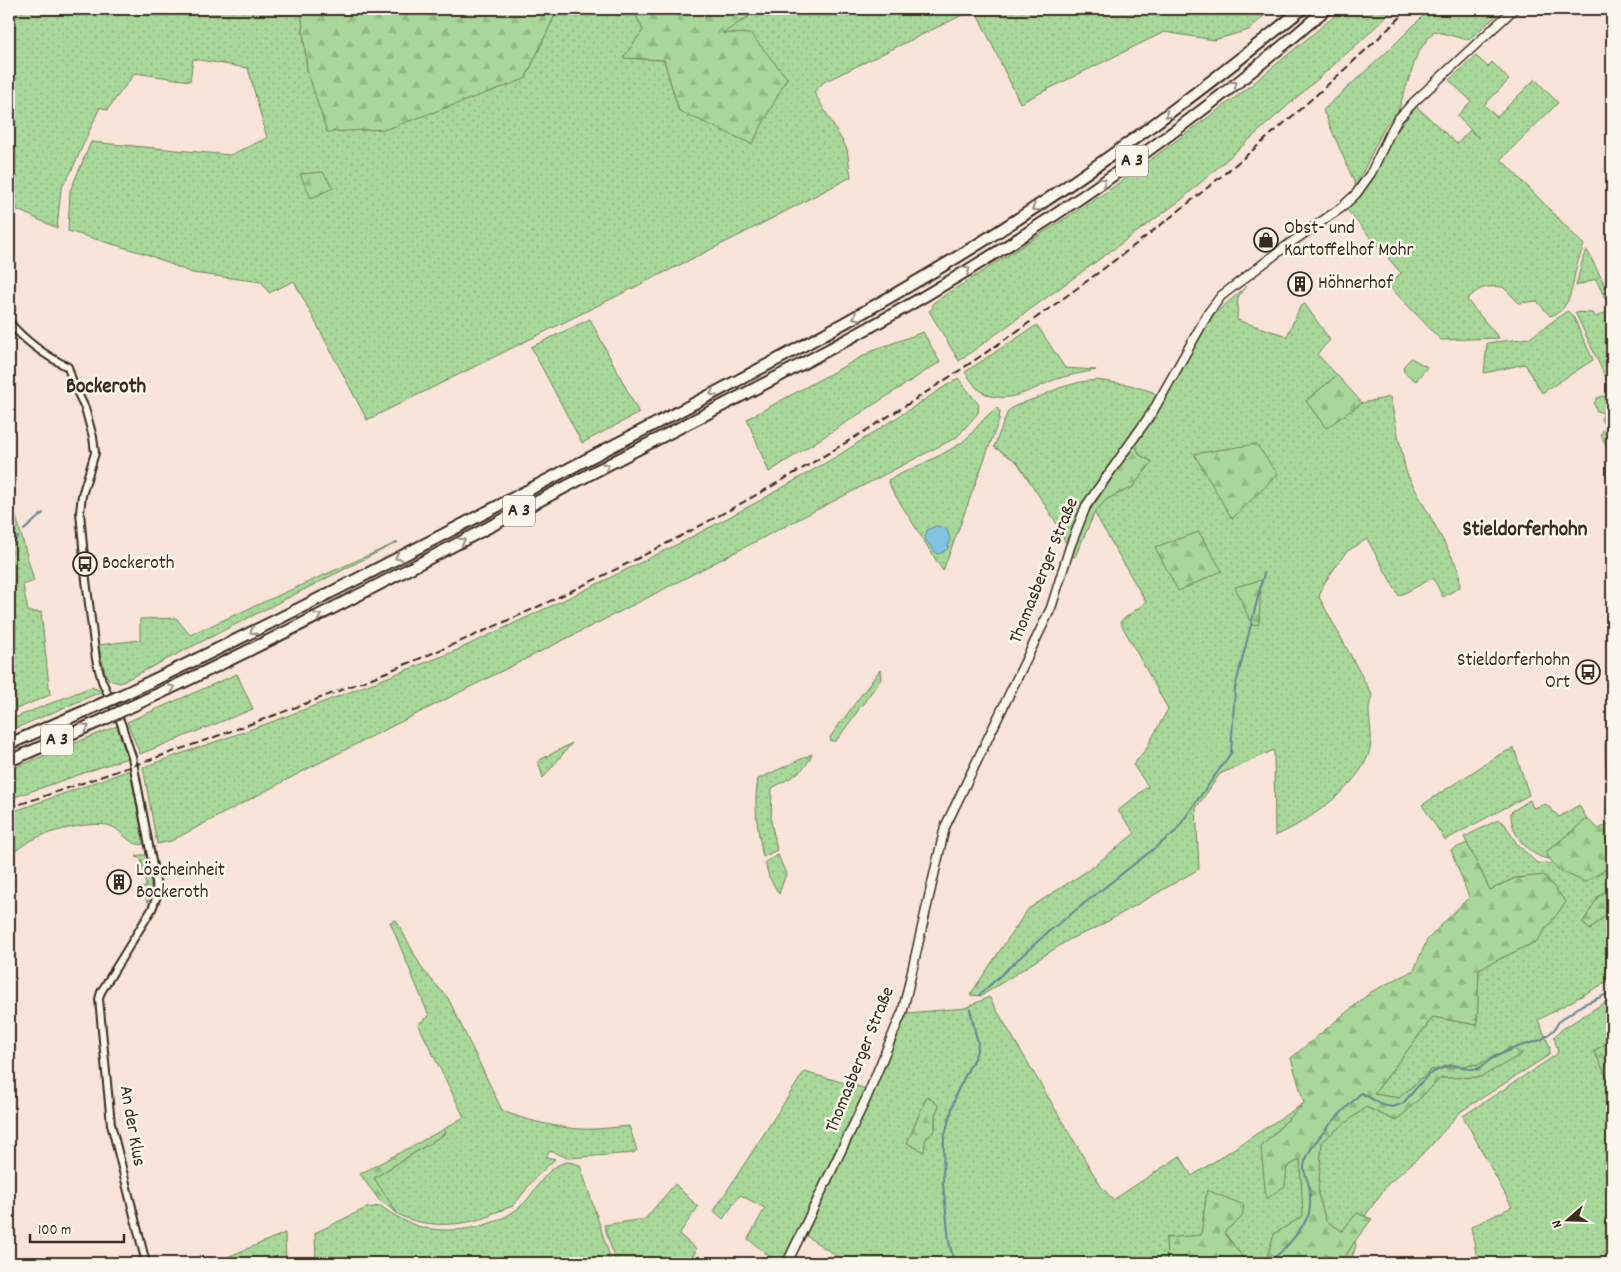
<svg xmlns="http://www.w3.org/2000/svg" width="1621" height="1272" font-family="Dekko,sans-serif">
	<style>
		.grass { fill: url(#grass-dots); stroke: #71815c; fill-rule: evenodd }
		.forest { fill: url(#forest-firs); stroke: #71815c }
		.park { fill: url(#park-tufts); stroke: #71815c }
		.pitch { fill: #a7d899; stroke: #71815c }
		.water { fill: #80c4e1; stroke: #648693 }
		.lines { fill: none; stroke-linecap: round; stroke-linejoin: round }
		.stream { stroke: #648693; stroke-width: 2 }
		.tertiary-casing { stroke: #3b2a1e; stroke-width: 10 }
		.secondary-casing { stroke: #3b2a1e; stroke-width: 11 }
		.motorway-casing { stroke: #3b2a1e; stroke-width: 14 }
		.tertiary { stroke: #fbf7ec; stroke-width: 6 }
		.secondary { stroke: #fbf7ec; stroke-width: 8 }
		.motorway { stroke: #fbf7ec; stroke-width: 10 }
		.rail { stroke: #3b2a1e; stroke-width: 2; stroke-dasharray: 8 4; stroke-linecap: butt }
		.motorway-bridge-casing { stroke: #3b2a1e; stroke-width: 14; stroke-linecap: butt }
		.motorway-bridge { stroke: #fbf7ec; stroke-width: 10 }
		.oneway { stroke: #9b9085 }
		.labels { text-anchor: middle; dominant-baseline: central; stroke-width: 5; stroke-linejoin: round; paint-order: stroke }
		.shield { fill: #fbf7ec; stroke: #75685c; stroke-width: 1 }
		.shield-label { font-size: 18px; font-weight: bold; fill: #3b2a1e }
		.poi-label { font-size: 19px; fill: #3b2a1e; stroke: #fbf7ec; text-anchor: start }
		.street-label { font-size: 19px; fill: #3b2a1e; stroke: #fbf7ec }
		.quarter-label { font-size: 21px; font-weight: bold; fill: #3b2a1e; stroke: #fbf7ec }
	</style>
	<defs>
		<pattern id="grass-dots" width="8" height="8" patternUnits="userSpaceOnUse" patternTransform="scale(1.25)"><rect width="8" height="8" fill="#a7d899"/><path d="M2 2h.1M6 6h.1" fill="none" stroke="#91ba83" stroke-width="1.8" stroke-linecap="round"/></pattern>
		<pattern id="forest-firs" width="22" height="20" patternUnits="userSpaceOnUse" patternTransform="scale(1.25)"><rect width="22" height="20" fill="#a7d899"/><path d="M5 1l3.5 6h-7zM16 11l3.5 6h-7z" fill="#91ba83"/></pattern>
		<pattern id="park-tufts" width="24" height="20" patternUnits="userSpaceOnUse" patternTransform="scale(1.25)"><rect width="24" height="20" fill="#a7d899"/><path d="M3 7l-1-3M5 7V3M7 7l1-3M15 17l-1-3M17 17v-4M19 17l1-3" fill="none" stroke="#91ba83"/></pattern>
	</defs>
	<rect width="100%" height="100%" fill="#f8e4d8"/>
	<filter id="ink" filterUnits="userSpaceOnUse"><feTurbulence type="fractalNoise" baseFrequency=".02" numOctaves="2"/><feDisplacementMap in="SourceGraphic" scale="10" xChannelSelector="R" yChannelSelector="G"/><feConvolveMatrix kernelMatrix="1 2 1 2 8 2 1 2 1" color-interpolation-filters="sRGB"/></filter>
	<g filter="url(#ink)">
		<path class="grass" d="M9,9h292l6,61 218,9 31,-66 9,-4h68l10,21 -19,28 40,2 15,51 43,-78 38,-24h511l-22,21 -35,10 -50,-8 -144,71 -45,-94 -151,73 -10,10 33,57 4,28 -111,58 -373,185 -73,-139 -25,12 -7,-11 -70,-9 -46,-19 -78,-23 2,-40 21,-49 139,13 37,-17 -19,-70 -55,-9 -3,22 -55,-8 -28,37 -7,-3 -29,65 -10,17 -4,39 -48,-22v-133l5,-21 -5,-1z
			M1343,9h51l-31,30 -182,161 -222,161 -30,-50 4,-3v-5l172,-110 139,-102z
			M1430,9h74l-36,31 -34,-9 -16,21 -20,59 -13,15 -29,60 -33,-76 68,-62z
			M1476,56l12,11 4,-5 17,18 -25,25 13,12 38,-38 23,24 -57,56 83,86c-3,8 -6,15 -8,23 -4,18 -5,43 -26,48l-13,-15 -18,2 -16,-16c-18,-1 -24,0 -36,13l32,38 -58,2 -53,-55 13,-12 -54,-63 27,-33 18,-39 24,-32 41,38 13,-14 9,8 -22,-22 14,-15 -22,-21z
			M1587,250l25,49v92l-37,-79 17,1 4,4 11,-5 1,-7 -12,-26 -20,7 8,-31z
			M1247,286l-9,11 -1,23 50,16 13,-29 5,-3 25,36 -13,14 20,21 -31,26 20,26 36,-24 28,-6 16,75 53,98 1,17 -17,10 -10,-19 -34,18 -32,-57 -21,13 -23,33 -4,12 53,98c-1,5 -3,10 -3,15 0,13 4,26 1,39 -7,35 -64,74 -95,87l-1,-86 -54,24 -24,34 3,61 -103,59 -26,11 -89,57 -11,-1 58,-86 62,-40 45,-36 -17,-22 30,-25 -15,-21 13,-16 22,-40 -48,-87 26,-20 -52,-90 13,-13 26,-12 18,-26 -11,-6 -5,-10 77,-129z
			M1567,311l6,5 20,44 -51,33 -17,-29 -41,9 3,-30 43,-5z
			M590,319l49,94 -57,30 -51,-96z
			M1037,325l28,43 31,2c-14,3 -29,5 -42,10 -24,10 -53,29 -77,8 -4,-4 -8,-11 -12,-16z
			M923,332l17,30 -171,110 -22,-53 127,-69z
			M958,378l21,27 -1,8 -21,24 -316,164 -328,165 -142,75 -14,3 -14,-77 126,-44 184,-71 132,-62 101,-50 75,-40 78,-45z
			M1097,380l33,5 23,7 4,6 -79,115 -12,30 -12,-24 -37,-57 -23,-15 14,-36 7,-5 24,-9 20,-9 21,-6z
			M997,408l3,4 -1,8 -56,151 -51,-81 -4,-10c24,-12 50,-22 73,-37 14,-10 21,-26 36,-35z
			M9,491l25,90 -11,4 5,27h13l9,83 -41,17z
			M398,542l-278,141 -11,-3 -4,-7 -7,-28 42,-5v-21l36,-1 14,17z
			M880,670l1,9 -45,62h-5l-1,-4z
			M237,674l16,35 -113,45 -13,-32z
			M91,687l12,4 -94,40v-11z
			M117,726l10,32 -118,41v-29z
			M1612,728v54l-6,1 -1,-38z
			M572,743l-29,35 -5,-17z
			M1514,748l15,47 -84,45 -23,-35 77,-50z
			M812,754c-6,18 -24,25 -40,34l-1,33 6,29 -14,7c-5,-25 -10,-52 -5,-78z
			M130,770l14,74c-13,3 -20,-11 -31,-17 -16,-8 -63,4 -79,12 -9,4 -17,11 -25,17v-43z
			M1530,800l3,8 13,-4 13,13 20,-12 8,14 -41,33 4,7c-21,-1 -41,-28 -39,-47z
			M1498,820l6,3 13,21 20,19 17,1 4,6h47l7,-13v31l-14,9 -11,29 3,4 22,-21v70l-74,41 12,27 -1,8 -89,57 -32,37 -40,35 -23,32 -8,-3 -15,18 -16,-10 -8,-27 3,-53 45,-34 30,14 45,-43 40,-1 30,-30 -31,17 -49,6 -32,28 -25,-4 59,-77 44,8 2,-56 58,-28 -22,-63 -25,12 -26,-53z
			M139,855h8c3,17 6,29 2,46l-2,1 -5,-15 3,1 1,-3 -5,-26 -5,-2z
			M778,855l8,19 -7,20 -10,-17 -4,-15z
			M396,920l27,50 25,28 54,112c16,9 62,19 80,19 16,1 32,-2 47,-3l8,24 -3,3 -65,5 -19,-7 -4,6 9,2 -20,19 -22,28 -22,8 -1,2c-26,10 -67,13 -92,-2 -7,-5 -18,-28 -24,-36l72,-45 -2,-4 20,-12 -46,-93 11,-8 -39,-94z
			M989,997l111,188 13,15 67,-44 12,20 112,-73 -43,44 26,20 13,-8 4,57 -30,18 -7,24 -23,1 -21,-27 19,-15 -35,-27 -6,46 -35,2 1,25h-320l-42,-28 68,-141 34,-81 58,-5zM927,1096l12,10 -4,9v15l-9,8z
			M1612,1000v40l-18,11 18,36v176h-134l-7,-36 41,-20 -49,-91 93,-61 2,-3 -4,-15 7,-7 46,-29z
			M804,1072l64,17 -84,173 -6,1 -30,-24 17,-31 -25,-13 -17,24 -9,-8z
			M567,1162l7,1 6,2 32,98h-296l-1,-30 51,-25 15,-2c13,10 28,18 44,22 31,6 72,-1 96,-22 15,-13 24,-40 46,-44z
			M675,1184l23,23 -19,27 17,15 -5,14h-75l-12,-38 41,-6z
			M285,1233l1,30h-73z
			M1355,1241l1,5 -6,17h-9z"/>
		<path class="forest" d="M301,9h264l-9,4 -31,66 -138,50 -60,3 -20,-62z
			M633,9h127l-37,24 28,1 36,44 -35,66 -73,-33 -15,-51 -41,-2 20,-28z
			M323,172l10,16 -22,10 -11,-24z
			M1337,375l25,28 -36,25 -20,-27z
			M1256,444l22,30 -46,45 -38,-65z
			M1135,445l5,10 12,7 -19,25 -26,12 -12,13 -20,45 -5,-1 14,-37z
			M1199,532l23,39 -44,20 -23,-44z
			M1261,580l-2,44 -7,1 -17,-38z
			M1587,819l12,10 13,-8v36l-7,13 -20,12 -27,-12 -13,-17z
			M1467,843l23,47 25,-12 29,-3 22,27 -29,39 -58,28 -2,56 -44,-8 -59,77 25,4 32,-28 49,-6 31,-17 11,7 -41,23 -40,1 -45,43 -30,-14 -44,34 -4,53 8,27 16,10 15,-18 15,6 -17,22 -14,22h-174l-1,-25 35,-3 6,-45 37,15 -2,12 -18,15 20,27 23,-1 7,-24 29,-18 -3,-57 -13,8 -2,19 -19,13 -5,-52 43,-44 -13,-45 80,-66 43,-22 13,-30 42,-43 -18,-47z
			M1612,888v21l-23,21 -6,-8 15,-25z
			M1612,1040v47l-18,-36z
			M927,1096l12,10 -4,9v15l-9,8 -2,14 -17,-9z
			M444,1129l2,4 -72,45 23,35 -18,-13 -19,-26z"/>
		<path class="park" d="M1411,358l16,9 -11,14 -12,-9 -1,-5z"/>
		<path class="pitch" d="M1603,396l4,1 4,6 -1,5 -3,3 5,3v43l-11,-22 2,-5 6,-5 -6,-2 -2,-4 3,-6 -7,-2 -3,-7 3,-6z"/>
		<path class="water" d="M936,526l10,2c6,11 6,23 -9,26l-12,-15 2,-9z"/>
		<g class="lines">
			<path class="stream" d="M24,530l19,-17
				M9,547l9,-10
				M979,995l69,-63 127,-100 56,-79 4,-65 29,-115
				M954,1263l-5,-22 -6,-57 1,-46 12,-44 20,-40 2,-10 -8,-35
				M1205,1263c19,-14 50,8 66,-3 14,-10 30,-29 37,-44 3,-7 2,-22 1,-30 -1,-6 -5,-12 -5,-18 0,-21 42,-60 57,-75l22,12 10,2 10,-4 25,-28 18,-9 8,-1 15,4h9l15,-11 21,-10 27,-8 13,-10 5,-9 23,-16 30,-13"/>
			<g class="tertiary-casing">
				<path id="tertiary" d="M9,322c15,18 37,34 59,45l5,16 12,25 8,29 2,16 -13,42 -2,17 6,68 10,79 6,22 19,42 11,34 24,125 1,14 -5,13 -51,83 -2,7 12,125 35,139"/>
			</g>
			<g class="secondary-casing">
				<path id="secondary" d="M787,1263l79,-164 37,-89 42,-183 106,-219 19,-61 16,-41 67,-95 56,-99 12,-16 68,-52 52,-36 15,-14 15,-21 19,-40 8,-14 16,-17 100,-93"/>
			</g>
			<g class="motorway-casing">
				<path id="motorway" d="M122,695c153,-72 304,-151 454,-230 136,-71 273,-140 404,-222 113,-70 219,-150 322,-234
					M128,708c159,-73 313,-156 468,-237 109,-57 220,-112 327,-174 142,-83 279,-180 403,-288
					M9,744l90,-39
					M9,761l96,-42"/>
			</g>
			<use href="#tertiary" class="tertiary"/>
			<use href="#secondary" class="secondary"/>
			<use href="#motorway" class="motorway"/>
			<path class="rail" d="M9,808c147,-50 295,-100 438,-161 356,-151 684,-370 962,-638"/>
			<g class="motorway-bridge-casing">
				<path id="motorway-bridge" d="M99,705l23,-10
					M105,719l23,-11"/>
			</g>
			<use href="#motorway-bridge" class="motorway-bridge"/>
		</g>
		<defs><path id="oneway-chevron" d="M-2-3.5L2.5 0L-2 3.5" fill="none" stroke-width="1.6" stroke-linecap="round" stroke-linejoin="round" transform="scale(1.25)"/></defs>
		<g class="oneway">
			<use href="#oneway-chevron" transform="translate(1234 84) rotate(-38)"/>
			<use href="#oneway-chevron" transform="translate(1168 115) rotate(144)"/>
			<use href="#oneway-chevron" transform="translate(1103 181) rotate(-34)"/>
			<use href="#oneway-chevron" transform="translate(1035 208) rotate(147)"/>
			<use href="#oneway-chevron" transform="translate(967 270) rotate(-31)"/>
			<use href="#oneway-chevron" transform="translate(856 317) rotate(150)"/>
			<use href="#oneway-chevron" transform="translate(713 393) rotate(152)"/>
			<use href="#oneway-chevron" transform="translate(606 466) rotate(-28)"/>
			<use href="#oneway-chevron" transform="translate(462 541) rotate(-27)"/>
			<use href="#oneway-chevron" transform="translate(398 557) rotate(153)"/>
			<use href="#oneway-chevron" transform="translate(318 616) rotate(-27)"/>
			<use href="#oneway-chevron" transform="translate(253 631) rotate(153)"/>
			<use href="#oneway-chevron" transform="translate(172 688) rotate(-25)"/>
			<use href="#oneway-chevron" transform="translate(86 727) rotate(-25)"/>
		</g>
	</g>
	<defs>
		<g id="shop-ring" transform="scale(1.25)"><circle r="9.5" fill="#fbf7ec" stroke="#3b2a1e" stroke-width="1.5"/><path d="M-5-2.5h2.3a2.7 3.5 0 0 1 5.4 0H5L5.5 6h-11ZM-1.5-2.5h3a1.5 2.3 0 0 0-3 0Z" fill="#3b2a1e"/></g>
		<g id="building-ring" transform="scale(1.25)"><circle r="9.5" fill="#fbf7ec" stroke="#3b2a1e" stroke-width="1.5"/><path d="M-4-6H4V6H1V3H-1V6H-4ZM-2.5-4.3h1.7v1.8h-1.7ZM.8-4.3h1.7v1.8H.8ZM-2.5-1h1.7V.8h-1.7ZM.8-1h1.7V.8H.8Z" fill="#3b2a1e"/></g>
		<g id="bus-ring" transform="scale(1.25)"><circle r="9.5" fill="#fbf7ec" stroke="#3b2a1e" stroke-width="1.5"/><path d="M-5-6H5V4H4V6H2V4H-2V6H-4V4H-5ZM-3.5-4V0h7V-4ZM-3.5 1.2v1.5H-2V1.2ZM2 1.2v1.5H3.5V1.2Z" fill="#3b2a1e"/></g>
	</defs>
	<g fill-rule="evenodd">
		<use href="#shop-ring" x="1266" y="240"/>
		<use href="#building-ring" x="1300" y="284"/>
		<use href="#bus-ring" x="85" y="564"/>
		<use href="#bus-ring" x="1588" y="672"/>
		<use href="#building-ring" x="119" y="882"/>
	</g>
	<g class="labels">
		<g class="shield">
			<rect x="1116" y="145.5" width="32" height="31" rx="4"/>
			<rect x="503" y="495.5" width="32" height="31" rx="4"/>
			<rect x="41" y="724.5" width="32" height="31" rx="4"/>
		</g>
		<g class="shield-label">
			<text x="1132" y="161">A 3</text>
			<text x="519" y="511">A 3</text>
			<text x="57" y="740">A 3</text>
		</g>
		<g class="poi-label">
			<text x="1284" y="229">Obst- und<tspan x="1284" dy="22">Kartoffelhof Mohr</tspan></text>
			<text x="1318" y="284">Höhnerhof</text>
			<text x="102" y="564">Bockeroth</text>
			<text x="1570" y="661" text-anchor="end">Stieldorferhohn<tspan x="1570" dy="22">Ort</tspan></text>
			<text x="136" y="871">Löscheinheit<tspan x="136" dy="22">Bockeroth</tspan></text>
		</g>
		<g class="street-label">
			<text transform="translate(1045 571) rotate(-68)">Thomasberger Straße</text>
			<text transform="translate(861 1060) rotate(-68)">Thomasberger Straße</text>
			<text transform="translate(131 1126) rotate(80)">An der Klus</text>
		</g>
		<g class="quarter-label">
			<text x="106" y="388">Bockeroth</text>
			<text x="1525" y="531">Stieldorferhohn</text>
		</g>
	</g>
	<rect width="1621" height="1272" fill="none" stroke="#fbf7ec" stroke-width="30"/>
	<rect x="15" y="15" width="1591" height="1242" fill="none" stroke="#3b2a1e" stroke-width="2" filter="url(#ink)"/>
	<g transform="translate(1568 1220) rotate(250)" stroke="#fbf7ec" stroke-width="4" paint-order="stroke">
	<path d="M0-4L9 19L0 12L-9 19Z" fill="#3b2a1e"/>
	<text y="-8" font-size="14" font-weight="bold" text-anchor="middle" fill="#3b2a1e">N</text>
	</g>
	<path d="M30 1234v8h94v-8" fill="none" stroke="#3b2a1e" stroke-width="2.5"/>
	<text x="38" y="1234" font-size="15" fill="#3b2a1e" stroke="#fbf7ec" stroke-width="4" paint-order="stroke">100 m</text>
</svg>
